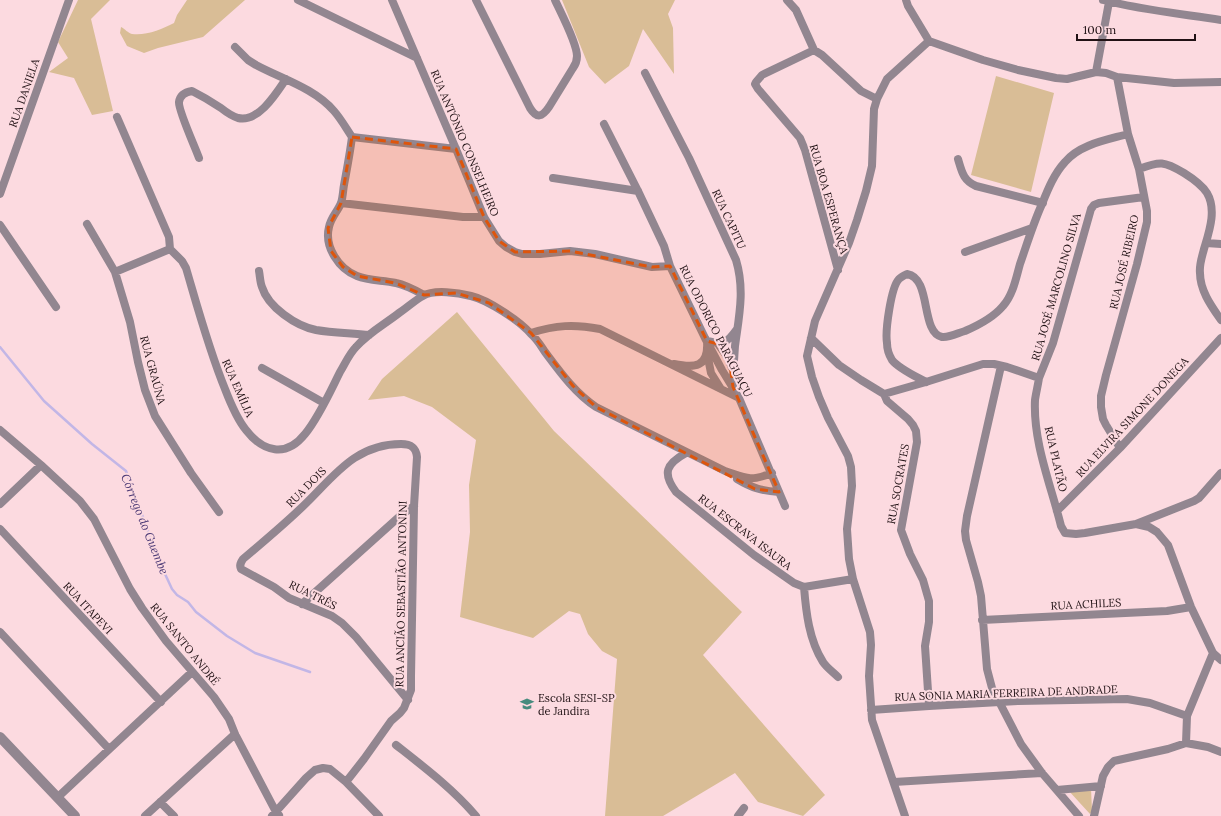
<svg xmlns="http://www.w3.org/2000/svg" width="1221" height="816" font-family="Lora,serif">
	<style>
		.green { fill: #d9bd96 }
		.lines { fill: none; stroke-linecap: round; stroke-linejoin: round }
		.stream { stroke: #c2b6e6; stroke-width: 2.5 }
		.minor { stroke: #928690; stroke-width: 8 }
		.tertiary { stroke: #928690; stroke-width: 10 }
		.marked { fill: #de550c; fill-opacity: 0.2; stroke: #de550c; stroke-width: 3; stroke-dasharray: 8 5; stroke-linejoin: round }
		.labels { text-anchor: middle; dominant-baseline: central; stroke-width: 4; stroke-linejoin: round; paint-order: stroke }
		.street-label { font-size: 11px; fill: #201114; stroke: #fcdae0 }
		.poi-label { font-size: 11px; fill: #201114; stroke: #fcdae0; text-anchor: start }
		.water-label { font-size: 12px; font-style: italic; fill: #4d3b76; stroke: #fcdae0 }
	</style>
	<rect width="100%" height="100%" fill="#fcdae0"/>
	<path class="green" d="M78,0h32l-19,19 22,92 -21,4 -18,-37 -25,-6 19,-14 -10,-16z
		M187,0h58l-42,37 -45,11 -14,5 -17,-7 -7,-13 1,-6c4,2 7,6 11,7 14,2 30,-5 42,-11l3,-8z
		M562,0h113l-7,14 5,14 1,46 -31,-45 -14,37 -24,18 -16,-17z
		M996,76l58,17 -23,99 -60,-17z
		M457,312l97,119 188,181 -39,43 122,140 -22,21 -45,-14 -23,-29 -72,43h-58l12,-157 -15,-8 -14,-17 -8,-20 -11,-3 -36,27 -73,-21 10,-85 -1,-47 7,-45 -44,-33 -28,-11 -36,4 14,-21z
		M1091,788l1,23 -2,3 -22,-24z"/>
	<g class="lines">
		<path class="stream" d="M0,347l44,54 48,43 34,27 33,90 13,28 5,6 11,7 8,10 31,24 28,17 55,19"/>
		<path class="minor" d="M298,0l119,58
			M392,0l64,149 28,68 15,24 7,6 9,5 7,2h18l30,-3 25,3 57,13 18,-1
			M476,0l54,108c7,11 12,9 19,-1l24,-39c3,-4 4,-7 4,-12 0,-13 -16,-43 -22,-56
			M787,0l9,10 18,40
			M906,0l2,6 21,35
			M1103,0c38,10 79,14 118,20
			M235,47l13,13 8,5c26,14 58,23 78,46 7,8 12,17 18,26 -2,16 -5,32 -8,48 -1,5 -1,12 -3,18 -3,8 -10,14 -12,24 -5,20 10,42 28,49 12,5 26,4 39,7 10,2 19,7 28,12
			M1096,72l13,-70
			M645,73l44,85 47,102c9,30 3,56 -1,86 -1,14 -2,27 -2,41
			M1117,77l11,57 11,35 8,42v11l-10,42 -31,111 -5,21v11l2,12 3,6 14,23
			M117,117l52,120 1,12 12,12 4,7c12,41 23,82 39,121 5,13 12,30 21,41 17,22 40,28 59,4 14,-17 25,-42 35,-62 5,-8 9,-18 16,-25 12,-14 29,-23 43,-34 8,-5 16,-13 24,-17 11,-7 36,-3 48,0 17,4 49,25 60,38 6,5 10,12 14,18 15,20 30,41 51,55l129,64c21,7 24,11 47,2
			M604,124l34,67 26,55 6,20 35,72 17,32 17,28 46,108
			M352,137l104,12
			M199,158c-3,-9 -21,-48 -20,-56 1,-7 7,-10 13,-11 10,5 20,11 29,17 5,4 11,8 17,10 20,5 38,-24 48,-39
			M958,159c4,13 5,21 18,27l67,17
			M1139,169c21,-8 25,-8 45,4 8,5 18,12 23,20 10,17 2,39 -3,56 -2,8 -5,16 -4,24 0,18 12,34 21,47
			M553,178l85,13
			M0,194l69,-194
			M341,203l122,14h21
			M87,224l28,48 15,50 8,40 7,28 10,26 36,57 28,39
			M0,225l56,82
			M1206,243l15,1
			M965,252l67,-24
			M838,270l-33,-120 -5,-12 -42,-49 -3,-5 1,-2 6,-7 52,-25 8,5 39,36 16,8
			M259,271c1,5 1,11 3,16 6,20 34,39 54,43 17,3 36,3 53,5
			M115,272l55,-23
			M531,333c25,-8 43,-9 69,-4l139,69
			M811,338l28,27 22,15 23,14 42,-12 57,-18h11l13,3 32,11c-1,7 -3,15 -4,22 -2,43 16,85 26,126l4,7 11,1 9,-1 51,-9 13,3 8,5 11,13 23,62 22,46 8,7
			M718,344l10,14 4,10
			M707,353l4,20 10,16
			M674,364c20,4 35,4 33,-23 17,4 20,2 30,-12
			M1001,366l-34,150 -2,15 1,9 12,42 3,14 6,73 5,19 29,56 21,29 37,43
			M262,368l62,35
			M1039,378l14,-35 38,-134 3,-4 5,-2 45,-6
			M926,382c-9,-5 -27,-13 -34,-22 -3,-5 -5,-11 -5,-17 -2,-12 4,-56 12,-64 2,-2 6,-4 8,-5 25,4 13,58 35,63 7,1 16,-4 23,-6 14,-6 28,-13 38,-25 10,-11 13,-28 17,-42 7,-20 13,-40 22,-60 6,-15 12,-30 23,-42 15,-18 42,-22 63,-28
			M884,394l3,7 21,18 5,6 3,6 1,11 -16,88 9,24 13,26 6,21v21l-4,24 4,60
			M0,430l41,35 39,36 14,18 36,70 12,19 24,33 48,56 15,22 6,15 41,78 3,3
			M686,453c-20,11 -24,20 -10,39l78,63 40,28 10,4 49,-8
			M737,479c15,9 25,12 42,13
			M0,504l41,-39
			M1057,511l63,-63 101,-110
			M1136,524l58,-23 5,-3 22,-25
			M0,529l161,173
			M804,587c2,25 5,53 19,75 3,5 10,10 15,15
			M302,604l98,-88 14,-10
			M982,620l185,-9 24,-4
			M0,632l109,117
			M871,710l58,-4 89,-5 109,-2 23,4 37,13
			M1186,743l1,-27 26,-63
			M396,745c28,22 57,44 80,71
			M346,782l33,34
			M894,782l148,-9
			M1057,790l44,-4
			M58,797l134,-125
			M160,802l14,14
			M145,816l90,-82
			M272,816l34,-38 9,-8 8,-2 7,1 16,13 18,-23 27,-38 9,-8 4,-5 7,-18v-14l3,-170 3,-49c-1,-10 -6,-13 -16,-13 -49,0 -70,37 -102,66 -18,17 -37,33 -56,49 -2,3 -4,6 -2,10l33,18 15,11 43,18 10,7 14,14 52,63
			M738,816l6,-8
			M905,816l-33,-96 -3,-44 2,-31 -1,-13 -17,-53 -4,-20 -2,-30 5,-43 -1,-19 -3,-11 -20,-38 -9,-21 -7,-20 -5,-21 8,-35 34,-78 8,-23 9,-29 6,-25 2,-57 3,-10 10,-20 42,-38 54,19 35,10 38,8 11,1 29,-7 10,1 11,4 57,6 47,-1
			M1094,816l9,-40 5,-9 6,-6 54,-12 18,-6 22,4 13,5"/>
		<path class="tertiary" d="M0,737l75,79"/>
	</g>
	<path class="marked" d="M352,137l104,12 28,68 15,24 16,11 55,-1 82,16 18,-1 37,75 11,3 12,19 3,24 46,105 -24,-3 -159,-82 -23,-21 -42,-53 -42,-30 -33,-10 -32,2 -29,-12 -38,-7 -14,-9 -12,-16 -3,-23 13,-25z"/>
	<defs>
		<g id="school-bare" transform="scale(1.08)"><path d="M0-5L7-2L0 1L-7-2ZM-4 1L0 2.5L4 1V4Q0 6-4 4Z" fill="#478b7e" stroke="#fcdae0" stroke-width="2.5" paint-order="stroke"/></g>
	</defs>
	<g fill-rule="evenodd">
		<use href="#school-bare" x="527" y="704"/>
	</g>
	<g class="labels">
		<g class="street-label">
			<text transform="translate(24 93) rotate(-71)">RUA DANIELA</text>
			<text transform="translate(465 143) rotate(67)">RUA ANTÔNIO CONSELHEIRO</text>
			<text transform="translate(829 199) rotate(74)">RUA BOA ESPERANÇA</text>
			<text transform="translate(729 219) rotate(65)">RUA CAPITU</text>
			<text transform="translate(1124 262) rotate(-77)">RUA JOSÉ RIBEIRO</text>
			<text transform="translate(1056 287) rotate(-74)">RUA JOSÉ MARCOLINO SILVA</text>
			<text transform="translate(716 331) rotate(63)">RUA ODORICO PARAGUAÇU</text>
			<text transform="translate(153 370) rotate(75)">RUA GRAÚNA</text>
			<text transform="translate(238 388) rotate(66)">RUA EMÍLIA</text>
			<text transform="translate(1132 417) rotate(-47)">RUA ELVIRA SIMONE DONEGA</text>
			<text transform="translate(1056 459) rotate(77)">RUA PLATÃO</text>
			<text transform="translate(898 484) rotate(-80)">RUA SOCRATES</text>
			<text transform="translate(306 487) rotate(-45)">RUA DOIS</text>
			<text transform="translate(745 532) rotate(38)">RUA ESCRAVA ISAURA</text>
			<text transform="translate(401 594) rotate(-89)">RUA ANCIÃO SEBASTIÃO ANTONINI</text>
			<text transform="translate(313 595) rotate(26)">RUA TRÊS</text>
			<text transform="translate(1086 604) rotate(-3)">RUA ACHILES</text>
			<text transform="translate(88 608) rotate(47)">RUA ITAPEVI</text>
			<text transform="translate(185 644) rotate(51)">RUA SANTO ANDRÉ</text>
			<text transform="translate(1006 693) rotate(-2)">RUA SONIA MARIA FERREIRA DE ANDRADE</text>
		</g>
		<g class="poi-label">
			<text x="538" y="698">Escola SESI-SP<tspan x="538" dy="13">de Jandira</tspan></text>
		</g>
		<g class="water-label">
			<text transform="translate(145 524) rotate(68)">Córrego do Guembe</text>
		</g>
	</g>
	<path d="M1077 34v6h118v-6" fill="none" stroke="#201114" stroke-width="2"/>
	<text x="1083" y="34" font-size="12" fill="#201114" stroke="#fcdae0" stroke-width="3" paint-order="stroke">100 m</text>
</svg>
